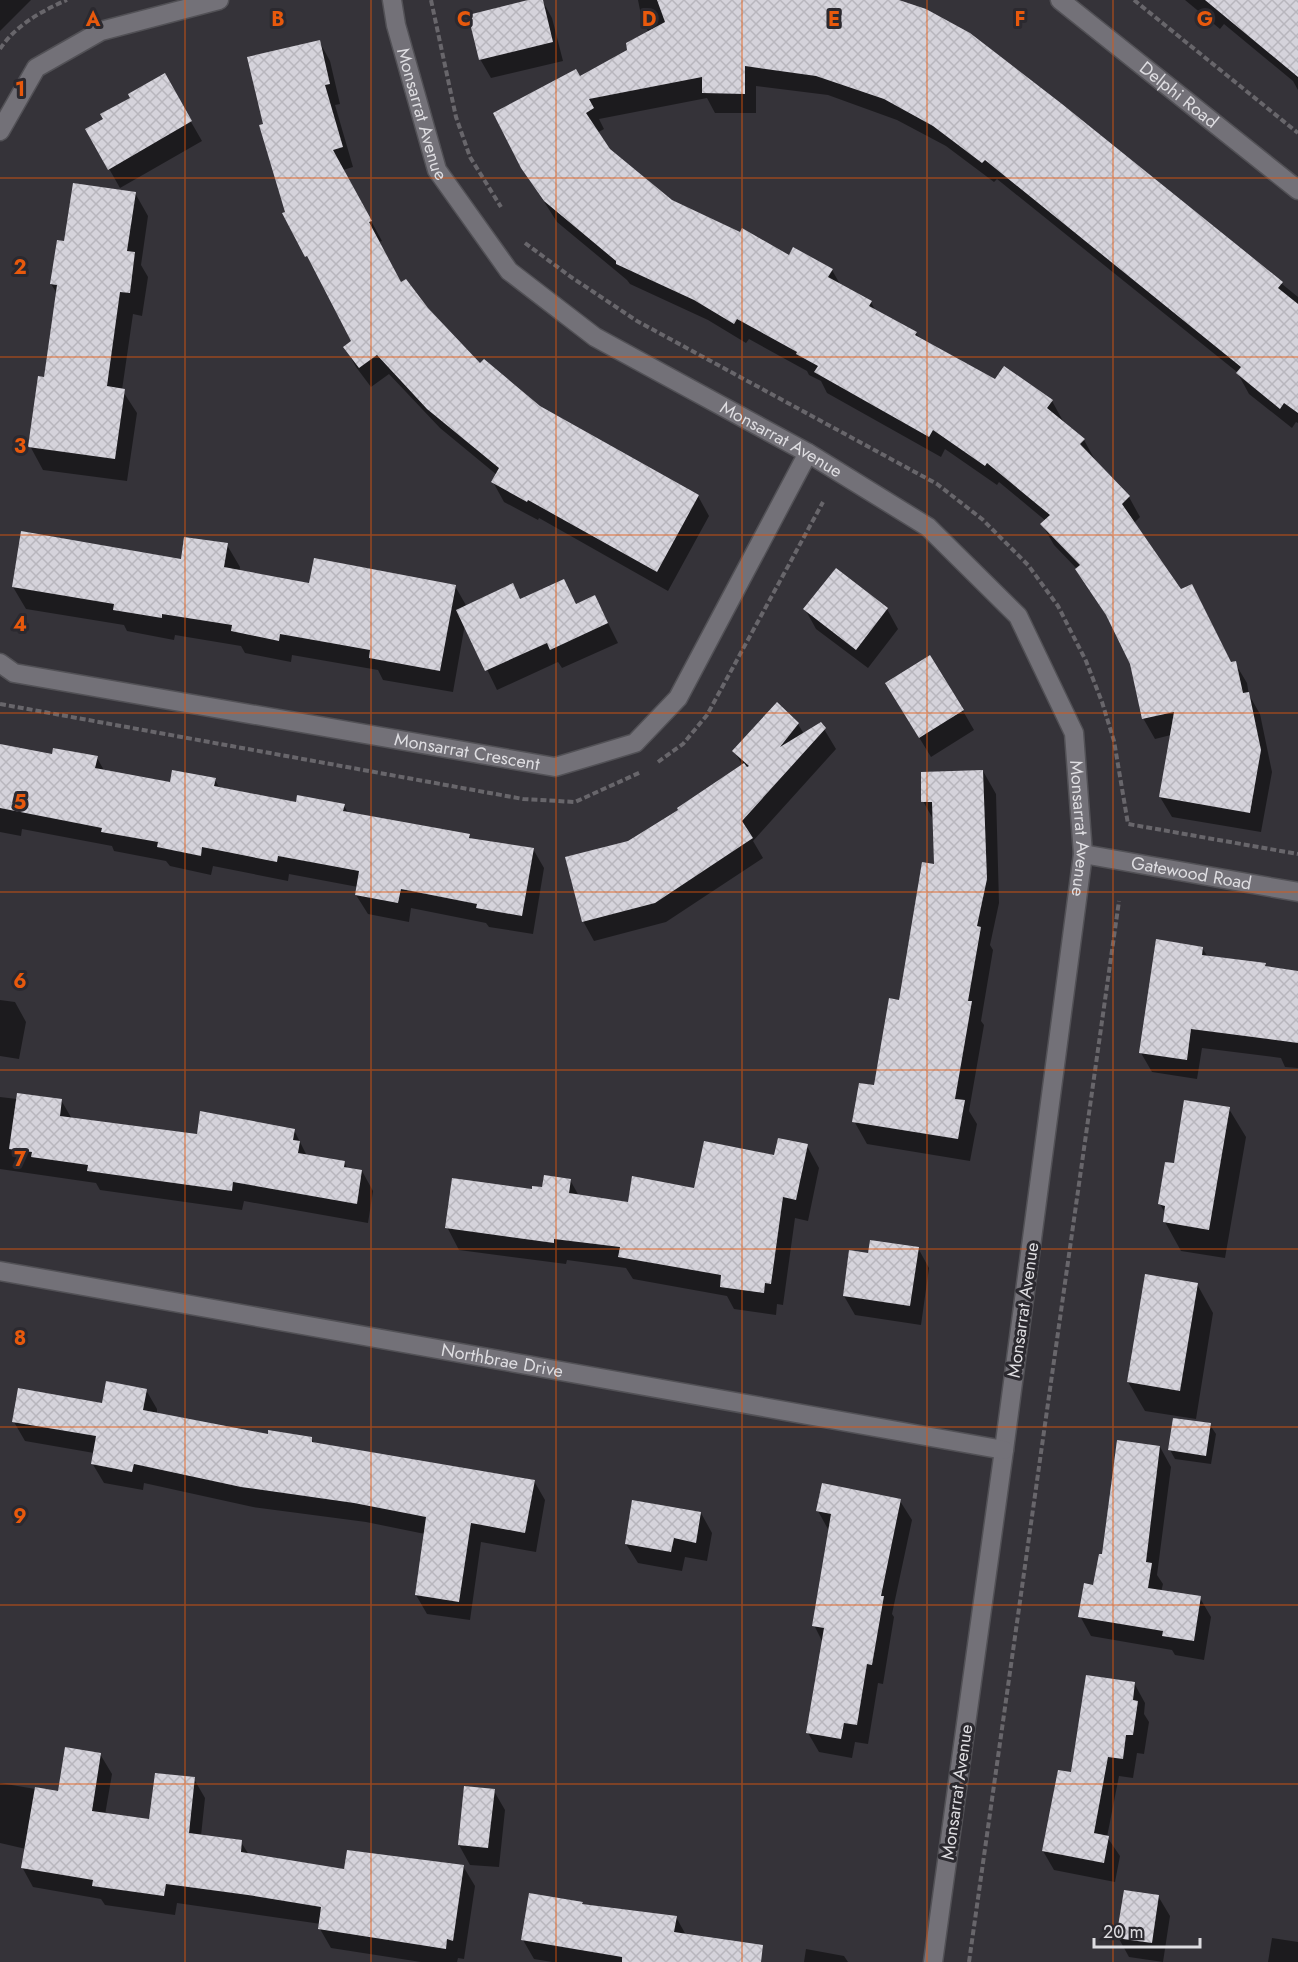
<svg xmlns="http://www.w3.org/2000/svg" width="1298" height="1962" font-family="Jost,sans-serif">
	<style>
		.shadow { fill: #0007 }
		.building { fill: url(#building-cross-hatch) }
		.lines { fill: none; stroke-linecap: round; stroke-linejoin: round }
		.minor-casing { stroke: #525156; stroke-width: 21 }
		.path { stroke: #68666b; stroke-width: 4; stroke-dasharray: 6 3; stroke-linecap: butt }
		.minor { stroke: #737178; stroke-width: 18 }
		.grid { fill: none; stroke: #e8590c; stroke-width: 1.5; stroke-opacity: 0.55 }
		.labels { text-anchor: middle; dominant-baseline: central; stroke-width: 6; stroke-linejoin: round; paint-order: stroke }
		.street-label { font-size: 18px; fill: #dedde1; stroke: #2b292f }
		.grid-label { font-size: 20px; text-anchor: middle; font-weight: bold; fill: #e8590c; stroke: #2b292f; stroke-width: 6; stroke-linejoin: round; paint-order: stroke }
	</style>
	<defs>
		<pattern id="building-cross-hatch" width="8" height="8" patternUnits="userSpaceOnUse" patternTransform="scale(1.5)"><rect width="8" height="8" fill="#d5d3db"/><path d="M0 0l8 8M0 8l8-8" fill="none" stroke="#b8b6bd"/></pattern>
	</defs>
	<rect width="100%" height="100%" fill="#353339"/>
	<path class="shadow" d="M0,0h31l-31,31z
		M534,0h8l10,18 11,43 -72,17 -11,-19z
		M638,0h256l167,105 237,192v126l-2,-1 -4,6 -43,-34 -12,-22 -240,-193 -3,3 -48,-36 -49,-26 -69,-25 -72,-9v27h-41l-8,-15 -108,21 5,10 -7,4 12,17 62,52 118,55 43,13 9,16 30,16 5,10 40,21 4,6 75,42 57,20 11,20 21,19 11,20 34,37 11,20 -6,6 97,141 4,-1 12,20 2,12 11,19 12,58 -11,60 -89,-15 -12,-20 11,-62 -16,4 -12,-21 -12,-55 -18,-37 -36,-57 -23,-24 -12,-21 4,-3 -47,-39 -2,3 -52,-36 -4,8 -114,-64 -6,-12 -12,-6 -2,-4 -58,-32 -3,4 -38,-23 -78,-36 -3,-4 -70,-58 -35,-55 58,-89 49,-27 20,-18 -7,-13z
		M1185,0h113v90l-5,-9 -69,-57 -4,5z
		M319,41l11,20 10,43 -5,1 18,62 -10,3 39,71 -3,1 22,42 79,82 59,41 159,89 11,20 -41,75 -129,-73 -1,2 -34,-18 -11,-20 4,-7 -57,-47 -51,-54 -18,13 -15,-20 -11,-20 8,-6 -46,-85 -20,-44 -22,-87z
		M164,75l38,66 -82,47 -33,-58 17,-10z
		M135,193l13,23 -7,49 7,12 -6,39 -9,-2 -11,76 15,23 -10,68 -84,-11 -13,-24 15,-67 13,-84 -7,-11 15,-41z
		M227,545l13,22 -1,5 71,13 145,1 12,21 46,-22 8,15 43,-19 13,24 18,-8 23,46 -56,25 -4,-6 -61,28 -32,-66 -12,68 -70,-12 -5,-10 -86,-15 -1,7 -46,-9 -4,-7 -66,-11 -1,5 -47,-9 -3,-6 -98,-16 -13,-22 169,-27z
		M836,570l51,39 11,20 -30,39 -52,-39 -11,-20z
		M898,703l65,8 11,19 -43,27z
		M798,724l6,10 20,-5 12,20 -83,92 10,17 -97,64 -72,19 -11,-20 46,-79 51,-31 63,-45 -9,-15z
		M0,746l53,10 44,2 8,14 66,12 44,-4 5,9 77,14 47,3 5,8 120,21 2,5 62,9 11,19 -11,66 -44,-7 -3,-4 -75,-15 -2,14 -41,-8 -12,-19 2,-8 -69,-13 -1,7 -75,-15 -2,9 -41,-9 -4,-5 -52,-10 -2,-5 -90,-17 -1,7 -21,-4z
		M983,771l13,23 3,109 -9,42 3,5 -12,71 3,4 -15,86 8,13 -7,37 -103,-17 -13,-23 21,-34 25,-86 35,-135 -1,-45 -11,-20z
		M1202,948l6,9 57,8 1,3 32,4v96l-13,-1 -4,-9 -79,-10 -5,31 -45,-7 -11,-19z
		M0,1000l15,2 11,20 -7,37 -19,-3z
		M0,1097l17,2 44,1 11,19 126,16 96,-5 13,26 37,6 4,7 14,2 11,20 -5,32 -124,-22 -2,9 -142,-20 -4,-7 -96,-14z
		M1229,1109l17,28 -21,121 -44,-7 -16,-29 1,-7 -6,-11 15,-39z
		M807,1146l12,22 -11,53 -13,-3 -12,87 -6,-1 -1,11 -42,-6 -7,-13 -94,-17 -7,-11 -59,-8 -1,4 -107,-14 -12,-23 86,-36 37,-11 9,16 50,7 66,-14z
		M918,1248l11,20 -8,57 -66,-10 -11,-19 25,-41z
		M1197,1284l16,29 -17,106 -51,-8 -17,-29z
		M146,1390l11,19v5l112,22 42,2 4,6 219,37 11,19 -9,52 -55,-10 -11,78 -43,-6 -11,-19 9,-61 -59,-12 -113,-15 -109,-24 -1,7 -39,-7 -12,-20 2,-10 -69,-12 -11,-19 89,-18z
		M1210,1425l6,9 -5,30 -36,-5 -5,-9z
		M1160,1447l11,20 -14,108 6,9 -2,8 39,6 11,19 -7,43 -29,-5 -3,-5 -81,-14 -11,-20 14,-29 9,-31z
		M900,1501l12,19 -20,94 2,3 -11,67 -5,-1 -10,61 -13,-2 -3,16 -33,-6 -11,-19 15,-90 -9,-18 15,-94 -11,-20z
		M701,1513l11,20 -5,28 -22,-4 -3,14 -44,-8 -12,-19z
		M1134,1683l11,20 -1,11 5,8 -5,32 -7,-1 -4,25 -14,-2 -12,61 13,19 -5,26 -61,-12 -11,-19 30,-77z
		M100,1754l12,20 -7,41 45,6 44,-42 11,19 -4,38 40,6 8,13 97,16 117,-5 12,20 -11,73 -6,-1 -1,4h-36l-90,-14 -11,-19 1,-5 -144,-21 -2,12 -70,-10 -4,-6 -68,-12 -11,-20 4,-18 -26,-6v-60l59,10z
		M494,1791l11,19 -6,57 -29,-2 -11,-20z
		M1158,1896l12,20 -7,46 -34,-5 -11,-20z
		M582,1903l1,2 93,12 10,18 71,27h-205l-18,-3 -11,-19z
		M1272,1938l26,4v20h-30z
		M806,1949l38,7 4,6h-44z"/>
	<path class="building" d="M528,0h15l10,42 -74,18 -11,-45z
		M657,0h242l27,9 44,24 92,71 221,178 -5,6 20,16v109l-14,-10 -4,6 -44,-36 5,-6 -256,-207 -3,3 -49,-37 -49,-27 -68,-23 -71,-10v28l-43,-1v-16l-113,22 5,9 -8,5 24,36 62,51 68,32 2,-4 47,27 4,-8 40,22 -5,8 44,24 -3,5 48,26 -2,3 80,44 9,-13 49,34 -6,8 38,31 -5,5 50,52 -8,8 59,85 11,-5 39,78 5,-1 7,32 6,-1 12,58 -11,63 -91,-16 15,-85 -32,7 -12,-55 -24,-49 -31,-46 5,-4 -40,-41 10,-9 -63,-52 -2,3 -52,-36 -4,7 -115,-65 4,-6 -22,-12 1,-2 -60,-33 -3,5 -40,-24 -78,-36v-3l-72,-60 -23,-33 -28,-55 83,-44 4,7 47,-26 -1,-7 39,-21z
		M1205,0h93v77z
		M320,40l10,44 -5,1 18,62 -10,3 39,71 -3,1 32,60 5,-3 22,29 52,55 4,-4 56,47 159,89 -42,77 -129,-72 -1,2 -36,-20 8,-14 -72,-59 -50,-54 -18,13 -16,-21 8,-6 -44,-85 -2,1 -23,-44 3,-1 -26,-87 4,-1 -16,-67z
		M165,73l27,48 -84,49 -23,-41 18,-10 -3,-5 30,-16 -2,-4z
		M73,183l63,9 -9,59 8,1 -5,41 -10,-1 -13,94 18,3 -10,70 -87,-12 10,-71 6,1 13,-92 -7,-1 7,-44 7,1z
		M21,531l160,28 3,-22 44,6 -4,24 85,16 5,-25 142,27 -16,86 -71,-13 1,-8 -90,-16 -1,7 -48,-10 1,-6 -70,-11v4l-49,-8 1,-6 -102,-17z
		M836,568l52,40 -32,42 -53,-41z
		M564,579l12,25 19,-9 13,28 -58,27 -3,-7 -62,28 -29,-61 57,-27 7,16z
		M930,655l34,55 -45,28 -34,-55z
		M777,702l22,21 -19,24 41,-25 5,6 -84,93 11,17 -98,65 -73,19 -17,-65 63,-16 50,-31 -1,-2 67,-45 3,4 2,-1 -17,-15z
		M0,744l52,10 1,-6 45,8 -3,12 75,14 2,-12 44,8 -2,8 82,16 1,-7 48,9 -2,7 127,23 -1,4 65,10 -12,68 -46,-8 1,-4 -76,-15 -3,14 -43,-8 4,-24 -81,-15 -1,6 -75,-15 -1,9 -44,-9 1,-5 -57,-10 1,-4 -102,-20z
		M983,770l4,109 -10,47 4,1 -13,74h4l-17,98 10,1 -7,39 -106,-17 7,-39 15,2 15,-87 10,2 23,-138 12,2 -2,-62h-11v-30z
		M1156,939l47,8 -1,8 64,8 -1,3 33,5v72l-107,-14 -4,31 -48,-7z
		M17,1093l45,6 -2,17 137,18 3,-23 95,18 -2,11 7,1 -2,12 47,8 -1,6 18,3 -5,34 -124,-22 -1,9 -145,-20 1,-6 -57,-8 1,-5 -23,-3z
		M1184,1100l46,7 -21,123 -46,-8 2,-16 -7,-2 7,-42 9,1z
		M778,1138l30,6 -12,56 -13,-3 -12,87 -6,-1 -1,10 -44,-6 1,-12 -103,-18 2,-10 -66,-8v4l-109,-15 7,-50 80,11v-3l10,1 2,-12 27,4 -2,14 59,9 4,-26 62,12 10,-47 70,14z
		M870,1240l49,7 -9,59 -67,-10 6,-46 19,3z
		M1145,1274l53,9 -18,108 -53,-9z
		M106,1381l41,8 -4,21 125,24v-4l44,7v5l223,38 -10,53 -54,-10 -12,79 -44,-7 11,-78 -72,-14 -113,-16 -107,-23 -2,8 -41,-8 5,-28 -84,-14 6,-34 84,15z
		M1173,1418l38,5 -5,33 -38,-6z
		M1117,1440l43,6 -14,116 6,1 -4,25 53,8 -7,45 -32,-5 1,-5 -85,-14 6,-34 9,2 6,-31h3z
		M822,1483l79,16 -20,97h3l-12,69 -5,-1 -10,61 -13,-2 -3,16 -35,-6 18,-105 -12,-2 19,-112 -15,-3z
		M632,1500l69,12 -5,31 -22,-5 -3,14 -46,-8z
		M1086,1675l49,7 -2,18 5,1 -5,34h-7l-3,24 -15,-2 -14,76 15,3 -5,27 -62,-12 16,-81 13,2z
		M65,1747l36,6 -9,58 57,8 6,-46 40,4 -6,56 53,7 -1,12 103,17 3,-19 117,15 -11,76 -6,-2 -1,10 -128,-20 3,-22 -73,-12 -82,-11 -2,12 -72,-10 1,-6 -72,-12 14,-81 23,4z
		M464,1786l31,3 -7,59 -30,-3z
		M1124,1890l35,5 -7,48 -36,-5z
		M529,1893l54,9 -1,2 95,12 -3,16 89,13 -2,17h-139v-5l-101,-17z"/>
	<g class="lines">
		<g class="minor-casing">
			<g id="minor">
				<path id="s1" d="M392,0l4,25 41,145 72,101 86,66 213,116 120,74 90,89 56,117 9,121 -79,596 -71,512"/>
				<path id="s2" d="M1060,0l238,190"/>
				<path d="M0,131l36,-63 65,-37 118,-31"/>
				<path id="s3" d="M0,663l14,10 541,94 80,-24 43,-45 130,-245"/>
				<path id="s4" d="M1083,854l215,38"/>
				<path id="s5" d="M0,1271l1004,179"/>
			</g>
		</g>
		<path class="path" d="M431,0l25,117 14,40 31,50
			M1134,0l164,133
			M0,49c15,-23 41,-38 67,-49
			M525,243l46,34 66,44 300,163 45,35 46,46 30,41 28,55 16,41 12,39 14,83 170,30
			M0,704l523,95 52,3 66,-30
			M658,762l25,-18 24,-29 116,-213
			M969,1962l150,-1061"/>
		<use href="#minor" class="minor"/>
	</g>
	<path class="grid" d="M185,0v1962M371,0v1962M556,0v1962M742,0v1962M927,0v1962M1113,0v1962M0,178h1298M0,357h1298M0,535h1298M0,713h1298M0,892h1298M0,1070h1298M0,1249h1298M0,1427h1298M0,1605h1298M0,1784h1298"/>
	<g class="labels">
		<g class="street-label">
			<text stroke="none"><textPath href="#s2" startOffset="152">Delphi Road</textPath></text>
			<text stroke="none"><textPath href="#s1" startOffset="118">Monsarrat Avenue</textPath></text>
			<text stroke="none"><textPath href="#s1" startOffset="621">Monsarrat Avenue</textPath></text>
			<text stroke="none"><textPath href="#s3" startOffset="477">Monsarrat Crescent</textPath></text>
			<text stroke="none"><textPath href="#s1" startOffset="1144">Monsarrat Avenue</textPath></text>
			<text stroke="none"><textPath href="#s4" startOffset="110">Gatewood Road</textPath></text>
			<text transform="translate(1023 1310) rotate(-82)">Monsarrat Avenue</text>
			<text stroke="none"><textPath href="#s5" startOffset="510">Northbrae Drive</textPath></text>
			<text transform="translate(957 1792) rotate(-82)">Monsarrat Avenue</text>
		</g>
	</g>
	<g class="grid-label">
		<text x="93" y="26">A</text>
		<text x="278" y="26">B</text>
		<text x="464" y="26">C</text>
		<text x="649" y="26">D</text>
		<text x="834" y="26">E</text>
		<text x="1020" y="26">F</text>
		<text x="1205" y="26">G</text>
		<text x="20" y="96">1</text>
		<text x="20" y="274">2</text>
		<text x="20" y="453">3</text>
		<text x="20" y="631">4</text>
		<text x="20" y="809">5</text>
		<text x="20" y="988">6</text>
		<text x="20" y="1166">7</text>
		<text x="20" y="1345">8</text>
		<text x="20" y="1523">9</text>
	</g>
	<path d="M1094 1938v9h106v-9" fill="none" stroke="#dedde1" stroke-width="3"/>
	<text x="1103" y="1938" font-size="18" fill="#dedde1" stroke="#2b292f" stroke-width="4.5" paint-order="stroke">20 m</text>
</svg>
